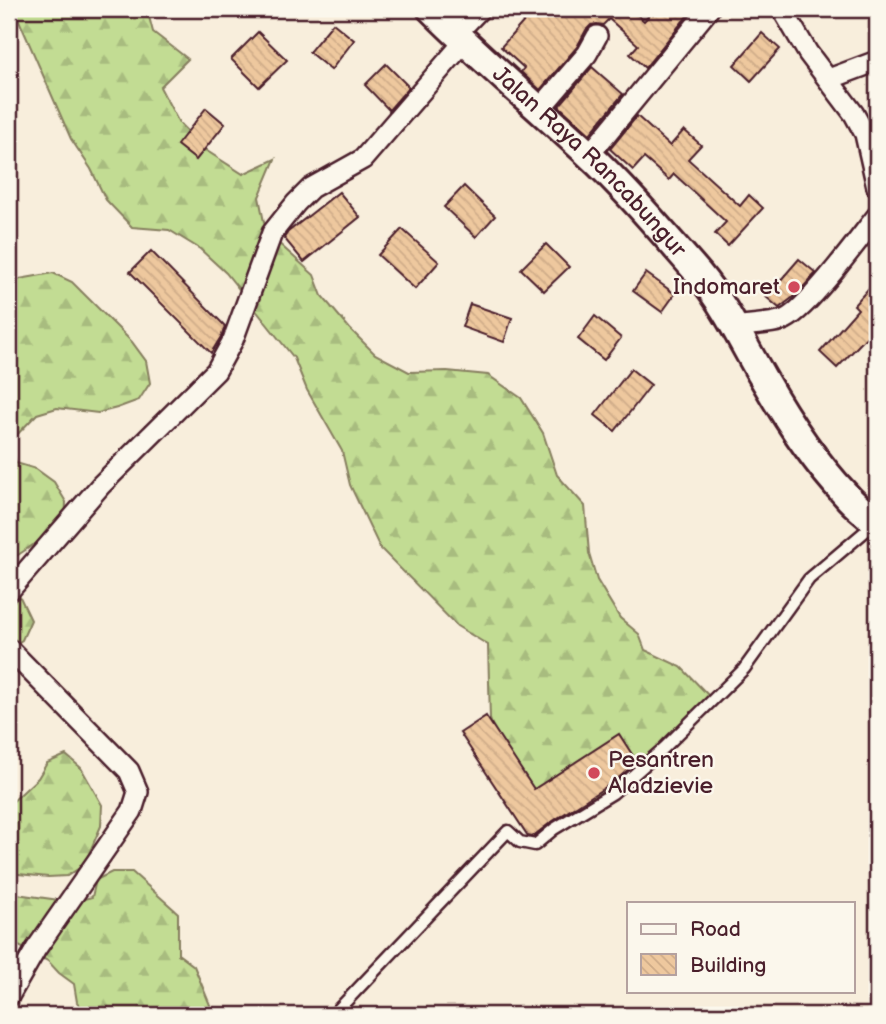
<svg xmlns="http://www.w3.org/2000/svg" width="886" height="1024" font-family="'Balsamiq Sans',sans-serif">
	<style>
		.forest { fill: url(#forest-firs); stroke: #867e5f; stroke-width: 2 }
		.building { fill: url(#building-back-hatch); stroke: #4a1f2b; stroke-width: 2 }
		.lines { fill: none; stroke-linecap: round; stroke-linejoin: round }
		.lane-casing { stroke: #4a1f2b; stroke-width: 15 }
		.street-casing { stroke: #4a1f2b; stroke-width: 24 }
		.secondary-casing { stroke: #4a1f2b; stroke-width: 32 }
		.lane { stroke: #fbf7ec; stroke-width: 10 }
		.street { stroke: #fbf7ec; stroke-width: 19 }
		.secondary { stroke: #fbf7ec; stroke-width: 26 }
		.poi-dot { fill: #d1495b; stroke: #fbf7ec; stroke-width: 2.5 }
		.labels { text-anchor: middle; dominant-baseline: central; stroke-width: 5; stroke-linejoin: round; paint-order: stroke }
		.street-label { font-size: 23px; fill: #4a1f2b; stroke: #fbf7ec }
		.poi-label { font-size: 23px; fill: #4a1f2b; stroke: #fbf7ec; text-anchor: end }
	</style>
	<defs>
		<pattern id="forest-firs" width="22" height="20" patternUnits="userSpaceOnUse" patternTransform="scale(1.75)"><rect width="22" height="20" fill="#c2dc93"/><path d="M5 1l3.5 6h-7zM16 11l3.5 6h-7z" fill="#a8bc7f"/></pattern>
		<pattern id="building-back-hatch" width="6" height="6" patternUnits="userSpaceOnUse" patternTransform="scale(1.75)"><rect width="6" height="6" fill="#eec89e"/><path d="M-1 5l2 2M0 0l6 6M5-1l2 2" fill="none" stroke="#ceab88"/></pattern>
	</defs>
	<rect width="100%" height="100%" fill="#f8eedc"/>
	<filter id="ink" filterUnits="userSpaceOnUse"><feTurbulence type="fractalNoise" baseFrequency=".0143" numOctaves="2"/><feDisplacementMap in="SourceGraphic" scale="14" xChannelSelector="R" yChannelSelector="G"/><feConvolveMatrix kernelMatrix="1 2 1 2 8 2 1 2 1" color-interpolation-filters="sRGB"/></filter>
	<g filter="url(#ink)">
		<path class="forest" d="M14,9h133l6,23 35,27 -28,28 19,36 28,28 36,23 32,-15 -16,38 7,35 48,43 8,21 28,33 25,25 34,18 38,-1 41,4 33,23 22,35 14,42 28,31 4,47 8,27 23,38 19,16 6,16 36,17 28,29 -20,35 -60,57 -37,14 -36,-3 -35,-11 -19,-32 -12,-37 -2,-74 -31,-19 -77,-78 -30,-63 -8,-34 -35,-61 -13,-32 -68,-85 -26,-24 -31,-19 -37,-3 -26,-27 -15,-31 -20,-30z
			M53,273l19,9 60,60 14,19 4,22 -11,17 -22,8 -19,5 -41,-5 -20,6 -27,28 6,21 20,6 18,13 12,20 -1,24 -13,16 -19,3 -24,16v-278l5,-3z
			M9,574l22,46 -9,20 -13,8z
			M66,755l15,13 21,37 -1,21 -17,39 -17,11 -19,1 -39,-4v-68l29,-27 9,-15z
			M112,872h20l46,41v41l16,12 16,39 1,10h-124l-10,-13 -3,-18 -15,-11 -11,-12 -39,-20v-48l64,9 19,-5 4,-17z"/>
		<path class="building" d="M535,9h96l13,12 11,-12h26l7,6 -43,53 -15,-14 8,-9 -29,-26 -6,6 -6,-1 -6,1 -5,5 -9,17 -37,43 -19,-18 3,-4 -23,-21z
			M333,23l21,17 -23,30 -22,-18z
			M258,32l29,28 -28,27 -28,-28z
			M762,33l18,16 -29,32 -17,-16z
			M386,64l23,23 -20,23 -24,-25z
			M592,67l31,27 -33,40 -31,-28z
			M206,108l19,16 -29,36 -19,-15z
			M637,116l33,30 14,-16 17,15 -13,14 52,47 9,-11 14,13 -35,38 -13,-12 11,-12 -52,-48 -5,6 -25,-22 -11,12 -23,-21z
			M464,186l31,30 -19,21 -32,-30z
			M339,192l21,25 -56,45 -20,-24 4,-6z
			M402,229l37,33 -24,27 -37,-34z
			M546,244l23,23 -25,24 -23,-22z
			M151,251l74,75 -3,9 -11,18 -81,-81z
			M799,259l17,14 -20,22 -17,13 -13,-11z
			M646,273l29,21 -13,18 -29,-21z
			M877,279v47l-40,42 -17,-16 38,-43 -4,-4z
			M470,304l42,14 -8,24 -42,-15z
			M595,316l26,22 -17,22 -26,-21z
			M631,369l20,16 -36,46 -20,-16z
			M486,716l48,73 85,-55 18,28 -22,19 -65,42 -18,14 -4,-1 -68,-103z"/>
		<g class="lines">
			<g class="lane-casing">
				<path id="lane" d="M333,1015l175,-184 12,11 15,3 19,-16 59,-36 51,-45 80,-79 65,-90 66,-56"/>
			</g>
			<g class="street-casing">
				<path id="street" d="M782,9l26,44 46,61 11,20 12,53
					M456,34l24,-25
					M829,79l48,-18
					M539,110l48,-56 10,-18
					M589,155l120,-146
					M734,327c14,-2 36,-3 49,-7 22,-7 77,-83 94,-104
					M9,591l92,-106 115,-114 17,-31 39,-107 24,-30 15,-15 52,-29 101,-117
					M9,649l120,122 9,21 -6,19 -96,138 -27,47"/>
			</g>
			<g class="secondary-casing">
				<g id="secondary">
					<path id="s1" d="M431,9c50,50 104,96 156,144 40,37 76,80 112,121 26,31 44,70 64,104 24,42 50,82 83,117 9,11 21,19 31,29"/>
				</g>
			</g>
			<use href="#lane" class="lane"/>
			<use href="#street" class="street"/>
			<use href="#secondary" class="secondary"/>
		</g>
	</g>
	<g class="poi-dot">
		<circle cx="794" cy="287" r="7"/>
		<circle cx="594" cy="773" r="7"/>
	</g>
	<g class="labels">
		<g class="street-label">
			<text stroke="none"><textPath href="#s1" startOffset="220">Jalan Raya Rancabungur</textPath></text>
		</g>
		<g class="poi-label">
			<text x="780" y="287">Indomaret</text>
			<text x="608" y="760" text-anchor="start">Pesantren<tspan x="608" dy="26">Aladzievie</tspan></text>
		</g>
	</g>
	<rect width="886" height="1024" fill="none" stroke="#fbf7ec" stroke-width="35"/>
	<rect x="18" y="18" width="851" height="989" fill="none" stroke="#4a1f2b" stroke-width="2.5" filter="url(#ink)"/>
	<rect x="627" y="902" width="228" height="91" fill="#fbf7ec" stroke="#b4a19f" stroke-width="2"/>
	<rect x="641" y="924" width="35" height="10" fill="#fbf7ec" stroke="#b4a19f" stroke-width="2"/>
	<text x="690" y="936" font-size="21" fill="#4a1f2b">Road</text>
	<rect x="641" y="954" width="35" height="21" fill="url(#building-back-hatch)" stroke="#b4a19f" stroke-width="2"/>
	<text x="690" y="972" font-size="21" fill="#4a1f2b">Building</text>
</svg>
